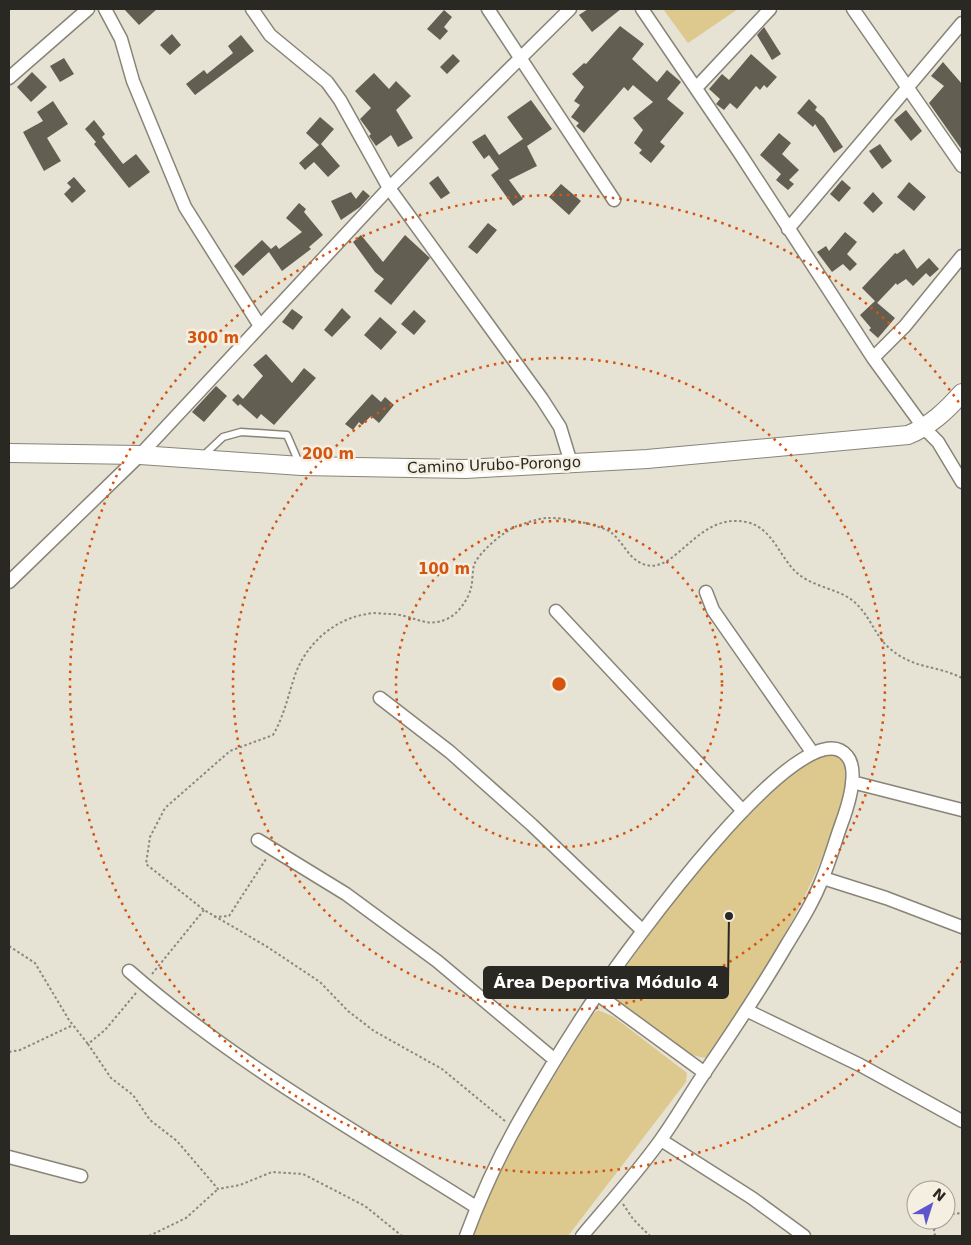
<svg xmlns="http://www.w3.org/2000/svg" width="971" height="1245" font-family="'DejaVu Sans',sans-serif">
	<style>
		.green { fill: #ddc98e }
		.building { fill: #625e52 }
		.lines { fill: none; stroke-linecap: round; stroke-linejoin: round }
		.lane-casing { stroke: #888477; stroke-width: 9 }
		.street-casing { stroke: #888477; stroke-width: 15 }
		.secondary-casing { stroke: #888477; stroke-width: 20 }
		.path { stroke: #8a877e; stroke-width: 2; stroke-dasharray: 2.5 2.5; stroke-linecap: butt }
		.lane { stroke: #fff; stroke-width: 6 }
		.street { stroke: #fff; stroke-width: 12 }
		.secondary { stroke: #fff; stroke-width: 18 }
		.ring { fill: none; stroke: #d5540e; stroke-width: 2.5; stroke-dasharray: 2.5 5 }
		.labels { text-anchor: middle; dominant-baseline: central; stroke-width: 5; stroke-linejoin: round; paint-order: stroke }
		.street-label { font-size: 15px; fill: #2a2823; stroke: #f4efe1 }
		.centre { fill: #d5540e; stroke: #f4efe1; stroke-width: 2.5 }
		.ring-label { font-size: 15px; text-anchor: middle; font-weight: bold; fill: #d5540e; stroke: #f4efe1; stroke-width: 5; stroke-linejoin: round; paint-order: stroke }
		.leader { fill: none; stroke: #2a2823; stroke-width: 2 }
		.callout-dot { fill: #2a2823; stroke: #f4efe1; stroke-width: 2 }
		.callout { fill: #2a2823; stroke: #2a2823; stroke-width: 2 }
		.callout-label { font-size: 16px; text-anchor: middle; font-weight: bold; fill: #fff }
	</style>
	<rect width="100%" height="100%" fill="#e6e2d4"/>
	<path class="green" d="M663,9h75l-50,34z
		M832,753c5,3 11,6 13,12 4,18 -4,40 -9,56 -28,83 -77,159 -124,232l-5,5c-28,-1 -71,-42 -92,-60l-1,-15c41,-55 153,-218 218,-230z
		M598,1010l16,7 73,56 -1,9 -118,154h-96c31,-79 76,-151 121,-222z"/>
	<path class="building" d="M124,9h33l-18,16z
		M588,9h33l-29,23 -13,-17z
		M444,10l8,7 -8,10 4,4 -8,9 -13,-11z
		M620,26l24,18 -12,15 25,23 10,-12 14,12 -14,17 17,14 -24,29 5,4 -14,17 -12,-10 3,-3 -8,-7 9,-13 -10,-12 20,-16 -20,-17 -5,6 -4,-4 -40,46 -8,-7 3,-3 -8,-6 9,-12 -6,-4 10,-14 -12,-13 12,-11 2,1z
		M764,27l17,27 -9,6 -15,-25z
		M172,34l9,11 -11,10 -10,-10z
		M241,35l13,16 -59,44 -9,-11 18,-14 3,4 26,-21 -5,-7z
		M453,54l7,7 -13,13 -7,-7z
		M751,54l26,23 -10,11 -3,-3 -4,5 -4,-4 -19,23 -7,-6 -6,7 -8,-6 4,-5 -11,-10 13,-15 7,6z
		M64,58l10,16 -14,8 -10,-16z
		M943,62l19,22v66l-33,-47 15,-17 -13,-10z
		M32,72l15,15 -16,15 -14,-15z
		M374,73l15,16 7,-8 15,15 -15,14 17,28 -15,9 -7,-12 -15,11 -7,-10 2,-2 -11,-15 11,-11 -16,-17z
		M809,99l8,8 -2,3 9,8 19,29 -9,6 -19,-29 -2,3 -16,-14z
		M531,100l21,29 -25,17 10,20 -28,14 14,19 -10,7 -22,-31 8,-6 -10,-14 -5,4 -12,-17 13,-8 14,21 24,-16 -16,-22z
		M53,101l15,23 -21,14 14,23 -17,10 -21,-39 20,-11 -6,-9z
		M906,110l16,21 -11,10 -17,-21z
		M320,117l14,12 -13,15 19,22 -12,11 -14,-15 -9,8 -6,-7 20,-18 -13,-12z
		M94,120l11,14 -3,3 21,27 13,-10 14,18 -21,16 -35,-44 2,-2 -11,-13z
		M779,133l12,10 -9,11 17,16 -10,10 5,4 -6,6 -12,-10 5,-6 -21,-19z
		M880,144l12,17 -10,8 -13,-18z
		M438,176l12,17 -9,6 -12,-16z
		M74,177l12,14 -14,12 -8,-9 7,-7 -4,-4z
		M842,180l9,8 -12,14 -9,-8z
		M909,182l17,15 -12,14 -17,-14z
		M561,184l20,17 -12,14 -20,-18z
		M363,190l7,6 -10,11 -19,13 -10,-19 20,-9 5,7z
		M873,192l10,11 -10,10 -10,-10z
		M299,203l7,6 -2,3 19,23 -14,12 2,2 -29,22 -13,-19 -26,24 -9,-10 28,-26 9,9 5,-4 3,4 23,-17 -16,-14z
		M488,223l9,7 -20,24 -9,-7z
		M845,232l12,10 -10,12 10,10 -7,7 -7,-7 -11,8 -15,-20 9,-6 3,5z
		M361,235l22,27 22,-27 25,23 -39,47 -17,-14 10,-12 -9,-7 -22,-30z
		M904,249l13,20 12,-11 10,11 -9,8 -4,-4 -13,13 -7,-7 -9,6 -1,-2 -19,20 -15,-15 33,-35 2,1z
		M875,301l20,17 -17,20 -9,-8 2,-2 -11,-13z
		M342,308l9,9 -19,20 -8,-7z
		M292,309l11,8 -10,13 -11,-8z
		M414,310l12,11 -12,14 -13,-11z
		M380,317l17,15 -16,18 -17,-15z
		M266,354l26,29 12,-15 12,10 -42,47 -13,-11 -4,5 -17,-15 -2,2 -6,-6 6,-6 5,5 20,-23 -10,-11z
		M216,386l11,10 -23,26 -12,-10z
		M372,394l9,8 4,-5 9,8 -15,18 -8,-7 -9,9 -3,-3 -6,8 -8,-6z"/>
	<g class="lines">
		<g class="lane-casing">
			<path id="lane" d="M203,456l20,-19 18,-5 46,3 13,30"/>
		</g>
		<g class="street-casing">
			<path id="street" d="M105,9l16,30 12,42 52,126 75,119
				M252,9l18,26 57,47 13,18 49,88 153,211 18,28 11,36
				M488,9l126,191
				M642,9l97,143 134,206 51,70 14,14 24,40
				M853,9l109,157
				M9,78l79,-69
				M696,88l74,-79
				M788,229l174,-206
				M873,358l32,-32 57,-70
				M9,582l131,-127 249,-267 181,-179
				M706,592l7,18 99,142
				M556,611l187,200
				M380,698l70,54 82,73 111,106
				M852,782l110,28
				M258,840l88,54 91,67 118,99
				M823,878l63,20 76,29
				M129,971c105,92 230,162 347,236
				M597,994l108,79
				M748,1011l112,54 102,56
				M661,1140l91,58 52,38
				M9,1157l72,19
				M466,1236c15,-41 34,-82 56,-120 24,-42 49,-83 76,-123 23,-34 206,-291 249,-237 13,15 0,53 -6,69 -6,17 -11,35 -18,52 -9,24 -23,46 -37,69 -25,43 -53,85 -81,126 -15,22 -28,45 -43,66 -24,34 -53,66 -80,98"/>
		</g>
		<g class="secondary-casing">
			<path id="secondary" d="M9,453l131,2 161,11 164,3 182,-10 261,-24c22,-9 38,-24 54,-42"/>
		</g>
		<path class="path" d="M214,917l15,-1 37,-57
			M9,946l26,17 34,57 19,24
			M152,974l52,-64
			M136,993l-31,37 -17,14 23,34 22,17 17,25 27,21 41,48 22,-4 32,-13 31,2 62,32 37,30
			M9,1052l11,-2 53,-25
			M505,1121l-63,-52 -68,-38 -26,-20 -28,-29 -54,-36 -62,-36 -58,-46 4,-27 15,-29 65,-57 43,-16c11,-19 15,-39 22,-60 11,-31 39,-56 72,-61 7,-2 16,0 23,0 22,0 35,15 57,5 11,-5 21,-19 24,-31 2,-7 1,-16 3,-23 5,-13 30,-34 43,-39 9,-3 22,-8 31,-8 13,-1 56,7 65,16 12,11 16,26 33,31 31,8 52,-53 100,-43 26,5 33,34 50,50 16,15 40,16 56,28 17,13 22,34 36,47 26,23 46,17 74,31
			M623,1204l10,15 17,17
			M149,1236l37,-18 32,-29
			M935,1236l-1,-6 19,-16 9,-1"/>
		<use href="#lane" class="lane"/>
		<use href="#street" class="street"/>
		<use href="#secondary" class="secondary"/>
	</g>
	<g class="ring">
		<circle cx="559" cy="684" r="163"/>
		<circle cx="559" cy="684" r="326"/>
		<path d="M962 961A489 489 0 1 1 962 407"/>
	</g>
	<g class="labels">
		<g class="street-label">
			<text transform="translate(494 465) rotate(-2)">Camino Urubo-Porongo</text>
		</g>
	</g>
	<circle cx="559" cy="684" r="8" class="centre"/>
	<g class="ring-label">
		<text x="213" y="343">300 m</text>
		<text x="328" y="459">200 m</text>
		<text x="444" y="574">100 m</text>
	</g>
	<path class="leader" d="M729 916L728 983"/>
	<circle class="callout-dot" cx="729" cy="916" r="5"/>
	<rect class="callout" x="484" y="967" width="244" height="31" rx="5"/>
	<g class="callout-label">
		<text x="606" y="988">Área Deportiva Módulo 4</text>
	</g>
	<rect width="971" height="1245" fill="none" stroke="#2a2823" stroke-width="20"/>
	<g transform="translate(931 1205) rotate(39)"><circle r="24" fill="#f4efe1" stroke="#a39f95"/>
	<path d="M0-4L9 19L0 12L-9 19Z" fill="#5f56cf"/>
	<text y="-8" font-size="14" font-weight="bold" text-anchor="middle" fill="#2a2823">N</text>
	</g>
</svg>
